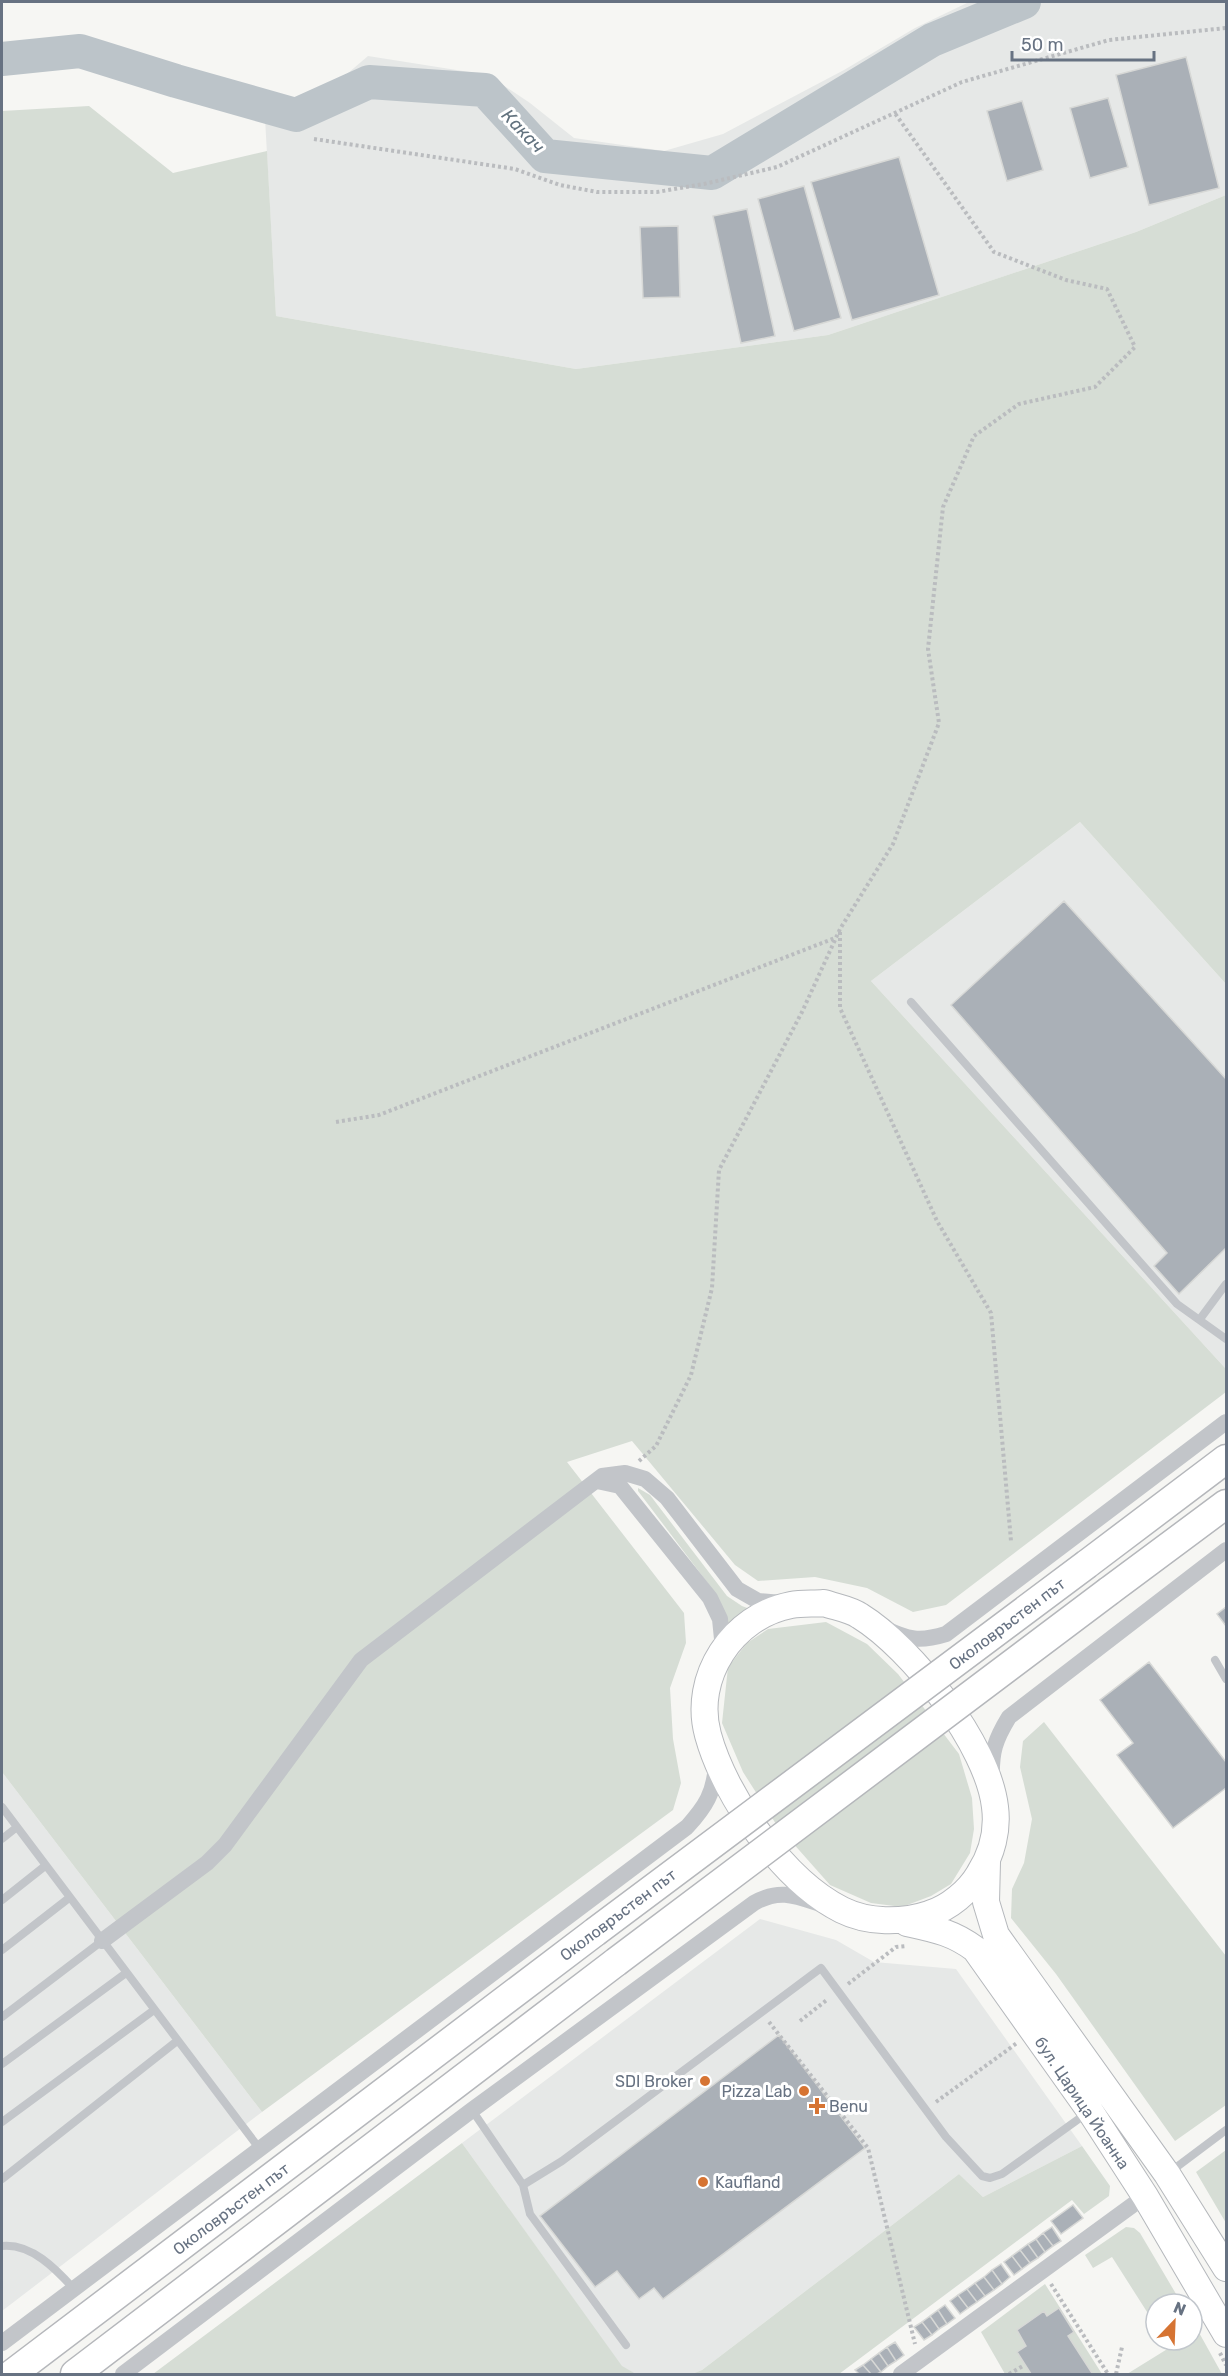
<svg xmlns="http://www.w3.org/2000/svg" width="1228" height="2376" font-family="Rubik,sans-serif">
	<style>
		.built { fill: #e6e8e7 }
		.green { fill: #d6ddd5 }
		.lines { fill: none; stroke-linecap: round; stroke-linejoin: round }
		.river { stroke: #bcc4c9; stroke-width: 34 }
		.building { fill: #aab0b7; stroke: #d7d8d6; stroke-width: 1.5 }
		.primary-casing { stroke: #b5b8bc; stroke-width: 28 }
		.highway-casing { stroke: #b5b7bb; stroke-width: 31 }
		.path { stroke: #babcbf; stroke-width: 4; stroke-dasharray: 3 3; stroke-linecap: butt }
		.lane { stroke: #c2c5c9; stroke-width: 8 }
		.street { stroke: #c2c5c9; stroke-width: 16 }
		.primary { stroke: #fff; stroke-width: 26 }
		.highway { stroke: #fff; stroke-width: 28 }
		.highway-bridge-casing { stroke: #b5b7bb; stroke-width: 31; stroke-linecap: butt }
		.highway-bridge { stroke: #fff; stroke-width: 28 }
		.poi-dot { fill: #d67433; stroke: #fff; stroke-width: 2 }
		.labels { text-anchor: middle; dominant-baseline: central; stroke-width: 6; stroke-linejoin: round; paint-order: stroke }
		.street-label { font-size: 16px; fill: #677282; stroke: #fff }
		.poi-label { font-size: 16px; fill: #677282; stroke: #fff; text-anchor: end }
		.water-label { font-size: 18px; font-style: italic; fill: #63737f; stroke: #fff }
	</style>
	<rect width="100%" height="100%" fill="#f6f6f3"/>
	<path class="built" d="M969,2h257v193l-90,37 -308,103 -252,34 -300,-53 -11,-198 62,-27 41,-35 120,19 42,28 44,35 90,13 59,-17 121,-64 71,-42z
		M1080,822l146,162v385l-355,-388z
		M2,1772l260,340 -260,199z
		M760,1919l76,21 38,22 82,7 126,177 -99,51 -24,-23 -257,196 -10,4h-56l-14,-7 -160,-224z"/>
	<path class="green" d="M89,106l84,67 94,-22 9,165 300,53 252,-34 308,-103 90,-37v789l-146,-162 -209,159 355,388v23l-280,213 -33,7 -46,-24 -52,-11 -57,4 -23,-16 -103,-124 -65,21 117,151 2,30 -16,45 3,51 8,44 -8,27 -411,302 -260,-340v-1661z
		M638,1488l12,7 77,101 15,10 13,5 -27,19 -12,-36 -78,-103z
		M826,1622l41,22 31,30 61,80 13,44 2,31 -4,24 -19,31 -20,12 -29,11 -31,-4 -41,-18 -54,-61 -33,-52 -21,-49 6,-56 19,-24 21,-14z
		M1044,1722l182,234v149l-51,36 -119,-167 -45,-56 1,-29 12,-26 8,-44 -12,-52 3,-26z
		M462,2143l160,223 14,8h-483z
		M1082,2146l28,40 -1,10 -25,18 -12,-14 -233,174h-147l10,-4 257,-196 24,23z
		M1226,2150v73l-30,-51z
		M1126,2227l8,1 6,5 42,71h-26v22l-44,-69 -19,11 -8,-13z
		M1045,2284l57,90h-12l1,-1 -23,-37 6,-4 -15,-23 -12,7 -3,-5 -27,19 9,16 -8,6 13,22h-26l-24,-42z
		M1192,2320l30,54h-95l42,-26 -4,-8h27z"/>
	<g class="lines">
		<path class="river" d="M2,59l78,-8 96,30 120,34 73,-33 116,8 60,66 167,17 220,-133 92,-38"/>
	</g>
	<path class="building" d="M1186,57l33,131 -70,17 -33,-130z
		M1108,98l20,69 -38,11 -20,-70z
		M1022,101l21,69 -36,11 -20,-70z
		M899,157l40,138 -87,25 -41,-138z
		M804,186l37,132 -47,13 -36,-132z
		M747,209l28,127 -34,7 -28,-127z
		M678,226l2,71 -37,1 -3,-71z
		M1064,901l162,178v169l-47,46 -25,-28 13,-13 -216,-248z
		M1226,1607v19l-9,-12z
		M1149,1662l77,100v26l-53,40 -56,-73 16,-12 -33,-43z
		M779,2035l86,113 -202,151 -9,-11 -15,11 -22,-28 -22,16 -55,-71z
		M1073,2205l10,13 -22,16 -10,-13z
		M1052,2227l9,14 -8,5 -10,-13z
		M1043,2233l10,13 -8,6 -9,-13z
		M1036,2239l9,13 -7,6 -10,-14z
		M1028,2244l10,14 -8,5 -10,-13z
		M1020,2250l10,13 -8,6 -10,-13z
		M1012,2256l10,13 -8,6 -10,-13z
		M1001,2264l9,13 -8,7 -10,-14z
		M992,2270l10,14 -8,6 -10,-13z
		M984,2277l10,13 -9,6 -10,-13z
		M975,2283l10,13 -8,6 -10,-13z
		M967,2289l10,13 -9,6 -10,-13z
		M958,2295l10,13 -8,6 -10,-13z
		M945,2305l10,13 -8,6 -9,-14z
		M1059,2308l15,24 -6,4 24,37 -2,1h-59l-14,-22 9,-6 -9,-16 27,-19 3,5z
		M938,2310l9,14 -8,5 -9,-13z
		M930,2316l9,13 -7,6 -10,-13z
		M922,2322l10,13 -8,5 -10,-13z
		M895,2342l9,13 -8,6 -9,-14z
		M887,2347l9,14 -8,5 -9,-13z
		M879,2353l9,13 -7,6 -10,-13z
		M871,2359l10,13 -4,2h-6l-8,-9z
		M863,2365l8,9h-12l-4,-4z"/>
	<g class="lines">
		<g class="primary-casing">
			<path id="primary" d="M824,1603c11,4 26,6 36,13 52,32 128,129 135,191 3,23 -3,47 -16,67 -10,17 -30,34 -50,40 -27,9 -61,9 -87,-4 -58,-29 -117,-113 -134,-175 -16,-58 25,-119 83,-130 11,-2 23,-1 33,-2z
				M987,1862l-1,40 10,33 171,239 59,94
				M907,1923c27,6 45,9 68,26l115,162 55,85 81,138"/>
		</g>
		<g class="highway-casing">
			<path id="highway" d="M1087,1564l139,-105
				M1109,1591l117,-87
				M12,2374l583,-442
				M75,2374l541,-412"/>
		</g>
		<path class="path" d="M314,139l201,30 45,16 37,7h60l47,-8 73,-17 185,-85 147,-42 117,-12
			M840,932v76l97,213 54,92 20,228
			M336,1122l43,-7 456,-177
			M639,1461l17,-15 35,-71 21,-87 7,-118 83,-158 38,-83 53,-85 46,-121 -11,-74 15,-142 31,-71 45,-32 76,-17 40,-40 -28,-58 -41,-9 -72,-28 -100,-140
			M848,1984l48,-37 10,-1
			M800,2021l28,-22
			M769,2022l99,126 47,196
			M936,2102l81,-59
			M1051,2284l57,90
			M1220,2353l6,12
			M1009,2374l14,-8
			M1116,2374l6,-27"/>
		<path class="lane" d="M911,1002l266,302 49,35
			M1200,1319l26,-35
			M1215,1660l11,19
			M2,1807l257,341
			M2,1839l15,-12
			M2,1900l43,-34
			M2,1950l67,-52
			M2,2017l100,-76
			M2,2064l124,-91
			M472,2110l51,75 7,29 96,131
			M2,2122l152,-112
			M1170,2172l56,-42
			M2,2179l175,-138
			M523,2185l39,-24 259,-193 125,169 36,39 8,2 12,-4 85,-61
			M2,2246c29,-3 54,23 72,43"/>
		<path class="street" d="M597,1481l23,5 90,112 10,21 3,30
			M884,1628c24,12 36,14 62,6l280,-212
			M992,1779c-1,-27 3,-39 17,-62l217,-167
			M102,1941l105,-78 18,-18 136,-185 241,-184 23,-3 20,6 22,19 70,91 21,12 24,2
			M2,2343l685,-516c19,-21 27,-34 29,-62
			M123,2374l349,-264 282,-207c26,-15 42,-7 69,2
			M901,2374l244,-178"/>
		<use href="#primary" class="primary"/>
		<use href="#highway" class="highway"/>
		<g class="highway-bridge-casing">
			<path id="highway-bridge" d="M595,1932l492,-368
				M616,1962l493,-371"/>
		</g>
		<use href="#highway-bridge" class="highway-bridge"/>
	</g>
	<g class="poi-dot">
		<circle cx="705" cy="2081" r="6"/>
		<circle cx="804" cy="2091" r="6"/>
		<path d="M814 2097h6v6h6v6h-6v6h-6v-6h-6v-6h6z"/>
		<circle cx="703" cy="2182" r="6"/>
	</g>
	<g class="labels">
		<g class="street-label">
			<text transform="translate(1007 1624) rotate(-37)">Околовръстен път</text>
			<text transform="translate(618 1915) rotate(-37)">Околовръстен път</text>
			<text transform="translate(1082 2103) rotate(56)">бул. Царица Йоанна</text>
			<text transform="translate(231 2209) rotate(-37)">Околовръстен път</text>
		</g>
		<g class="poi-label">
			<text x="693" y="2081">SDI Broker</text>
			<text x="792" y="2091">Pizza Lab</text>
			<text x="829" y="2106" text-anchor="start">Benu</text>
			<text x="715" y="2182" text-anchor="start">Kaufland</text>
		</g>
		<g class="water-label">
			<text transform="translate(523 131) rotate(46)">Какач</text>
		</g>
	</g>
	<rect width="1228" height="2376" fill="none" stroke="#677282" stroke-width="6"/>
	<g transform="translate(1174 2322) rotate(23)"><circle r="28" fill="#ffffff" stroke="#c2c7cd" stroke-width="1.5"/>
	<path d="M0-4.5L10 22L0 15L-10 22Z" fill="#d67433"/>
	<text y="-9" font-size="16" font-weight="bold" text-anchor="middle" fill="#677282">N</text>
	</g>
	<path d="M1012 51v9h142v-9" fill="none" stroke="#677282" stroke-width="3"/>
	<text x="1021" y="51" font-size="18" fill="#677282" stroke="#ffffff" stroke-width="4.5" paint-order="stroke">50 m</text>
</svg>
